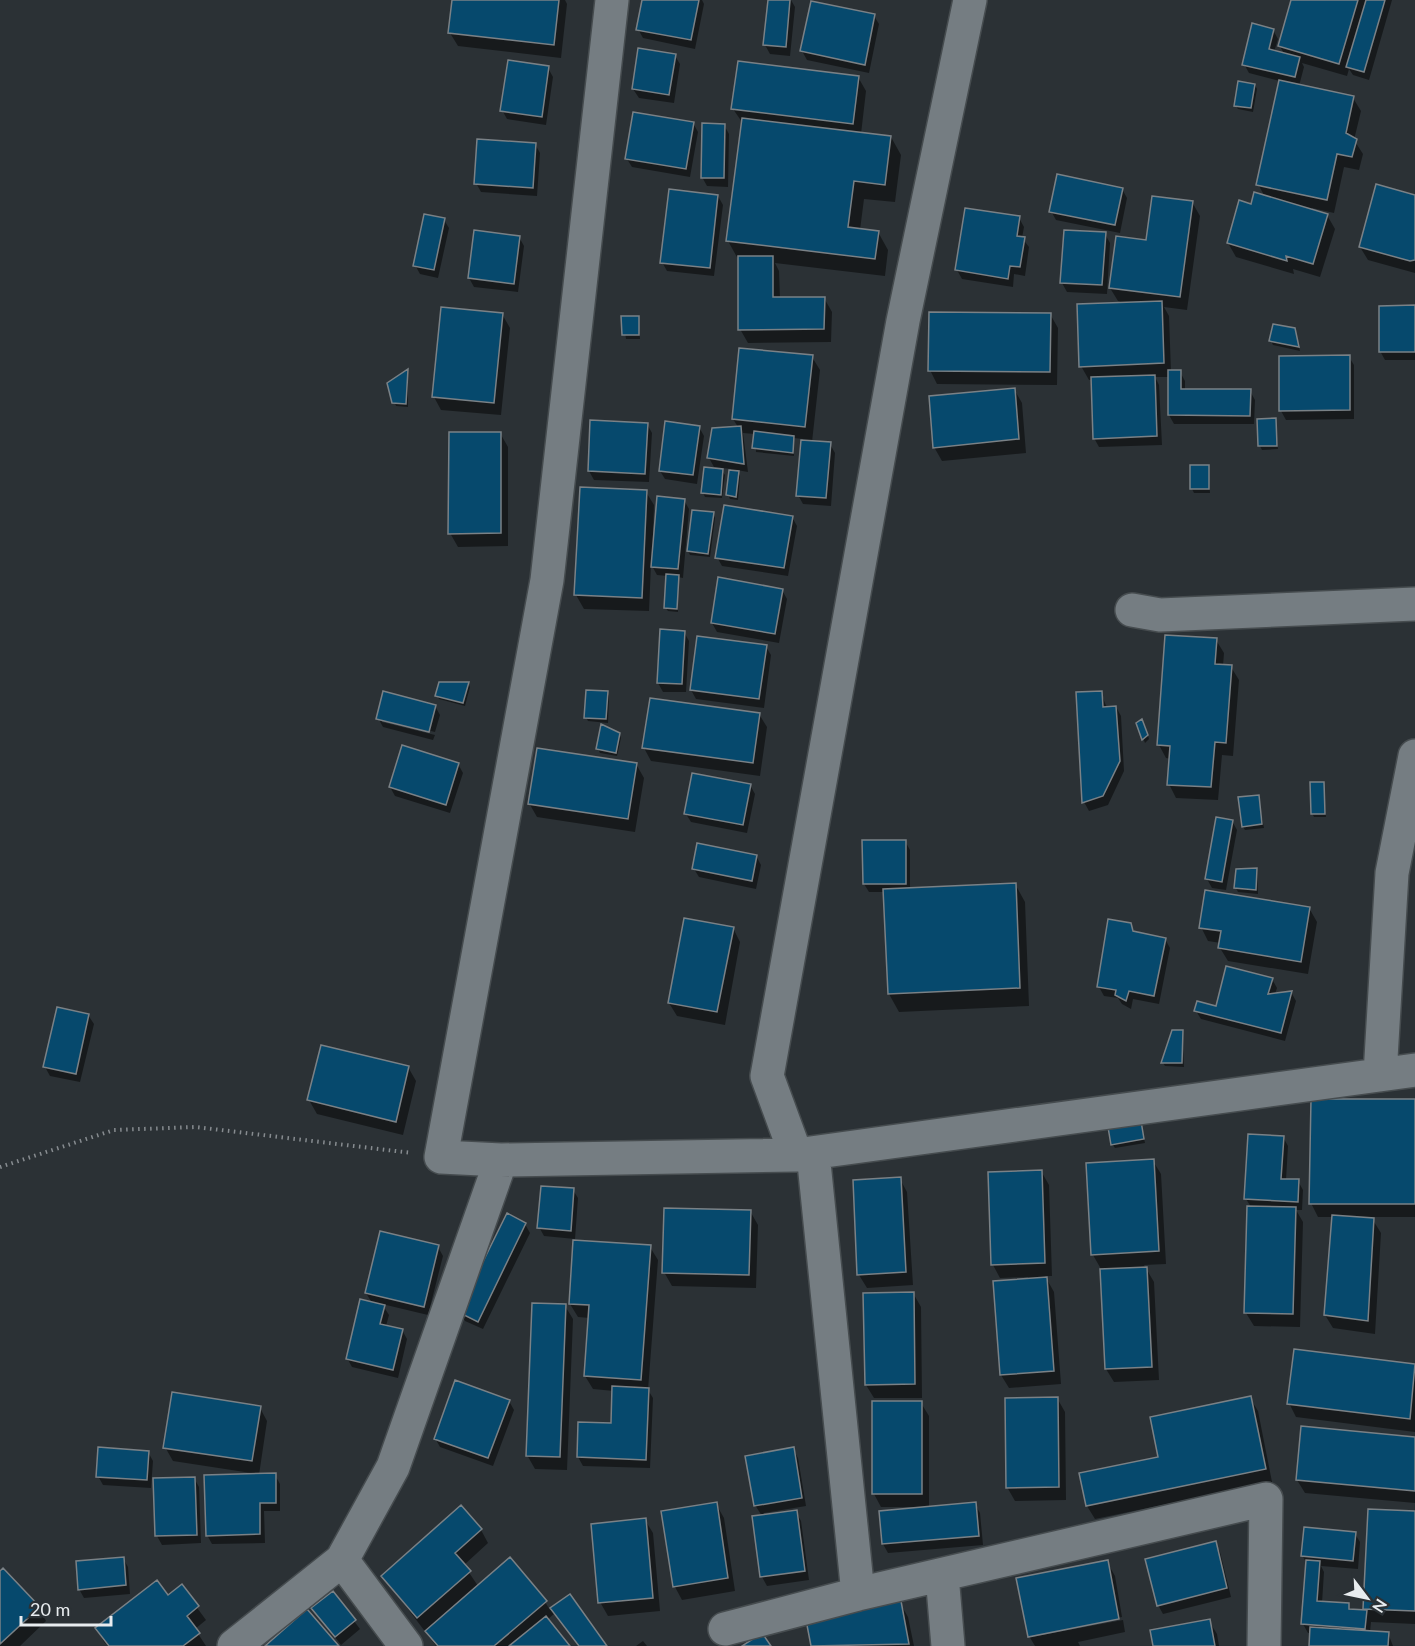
<svg xmlns="http://www.w3.org/2000/svg" width="1415" height="1646" font-family="Lato,sans-serif">
	<style>
		.shadow { fill: #0007 }
		.building { fill: #06496d; stroke: #7a8186; stroke-width: 1.5 }
		.lines { fill: none; stroke-linecap: round; stroke-linejoin: round }
		.minor-casing { stroke: #464c4f; stroke-width: 36 }
		.path { stroke: #878c90; stroke-width: 4; stroke-dasharray: 1.5 4.5; stroke-linecap: butt }
		.minor { stroke: #757d82; stroke-width: 33 }
	</style>
	<rect width="100%" height="100%" fill="#2b3135"/>
	<path class="shadow" d="M454,0h111l2,4 -6,54 -103,-12 -8,-13z
		M643,0h59l2,4 -9,45 -52,-11 -5,-9z
		M769,0h22l4,7 -5,49 -20,-2 -5,-9z
		M1293,0h99l-23,80 -16,-5 -4,-6 -2,7 -45,-13 2,4 -5,19 54,12 8,13 -7,29 9,14 -4,16 -15,-3 -10,46 -22,-5v3l15,4 8,14 -15,48 -27,-8 1,5 -58,-17 -8,-14 24,-37 13,-9 -7,-13 22,-103 -31,-8 -5,-9 29,-34 5,9 -4,13 11,3 -6,-10z
		M874,16l5,8 -10,49 -62,-13 -5,-9z
		M675,56l5,8 -6,39 -35,-5 -6,-9z
		M548,68l5,9 -7,48 -39,-6 -5,-9z
		M858,77l8,14 -5,43 30,3 10,18 -6,47 -31,-3 -4,31 18,2 10,18 -3,26 -110,-13 4,8 1,28 44,-1 8,14 -1,30 -83,1 -8,-14 -2,-70 -10,-18 14,-119 -9,-13z
		M1255,85l2,4 -4,23 -15,-3 -3,-4z
		M693,123l5,9 -8,45 -58,-10 -5,-8z
		M724,125l5,9 -1,53 -21,-1 -5,-9z
		M535,144l5,9 -3,43 -56,-4 -5,-9z
		M1122,189l5,9 -7,35 -64,-13 -5,-9z
		M718,196l5,9 -9,71 -47,-5 -5,-9z
		M1415,196v77l-47,-13 -8,-13z
		M1192,202l8,14 -13,94 -23,-3 5,9 2,56h9l5,9v9l65,1 5,9 -1,24h-80l-5,-9 1,-38h-15l4,8 3,60 -63,2 -5,-9 -2,-58h-3l-8,-14 44,-62 -7,-3 -8,-13 38,-46z
		M1019,218l5,9 -2,11 7,9 -4,29 -11,-2 -1,13 -51,-8 -5,-9z
		M444,220l5,8 -11,50 -18,-4 -5,-9z
		M1105,234l5,9 -3,51 -40,-2 -5,-9z
		M519,237l5,9 -6,46 -44,-5 -5,-9z
		M1415,307v53h-30l-5,-9z
		M502,314l8,14 -9,87 -60,-5 -7,-13z
		M1050,314l8,14 -1,57 -120,-1 -7,-14z
		M623,318h15l2,21h-14z
		M1294,330l6,21 -27,-6 -2,-4z
		M812,357l8,13 -8,72 18,2 5,9 -4,53 -28,-2 -5,-9 5,-56 -9,-1v18l-38,-4 -1,-18 -12,-1 5,39 -11,-2 3,6 -2,24 -8,-1 -2,-4 3,-26 -17,-2 -5,-9 29,-31 -5,-8z
		M1349,357l5,8v54l-68,1 -5,-9z
		M408,372v35l-12,-1 -7,-22z
		M1014,389l8,14 4,50 -84,8 -8,-14z
		M1275,420l3,29 -16,1 -2,-4z
		M592,422l55,2 5,9 -3,49 -55,-2 -5,-9z
		M699,427l5,9 -7,48 -32,-5 -5,-8z
		M500,433l8,14v99l-50,1 -8,-14z
		M1208,466l2,27h-16l-2,-4z
		M722,471l3,4 -3,23 -17,-1 -2,-4z
		M581,488l65,4 8,13 -1,29 31,-34 5,9 -6,69 -5,-1v35l-10,-1 -3,-4 3,-31 -11,-1 -6,-11 -2,47 -65,-2 -8,-14z
		M713,514l2,4 -5,39 -20,-2 -2,-4z
		M792,517l5,9 -9,50 -66,-10 -5,-9z
		M782,590l5,9 -8,44 -62,-11 -5,-9z
		M684,632l5,9 -3,51h-23l-5,-9z
		M1216,640l8,13 -1,13 8,1 8,13 -6,76 -11,-1 -4,45 -42,-2 -7,-14 2,-25 -5,-1 -7,-13z
		M766,647l5,8 -7,53 -68,-9 -5,-9z
		M468,683l2,4 -5,19 -26,-7 -2,-4z
		M607,692l2,4 -1,27 -20,-2 -2,-4z
		M1101,693l6,15 9,-1 5,9 3,55 -16,34 -19,6 -5,-9z
		M435,706l5,9 -5,17 -53,-13v3l53,13 -2,5 -50,-13 -5,-9z
		M759,714l8,13 -7,49 -109,-15 -7,-13z
		M1138,724h6l5,15 -4,4z
		M619,734l2,4 -4,18 -17,-3 -2,-4z
		M458,764l5,9 -13,40 -55,-17 -5,-9z
		M636,764l8,14 -9,54 -98,-15 -8,-14z
		M1323,783l3,34h-12l-2,-4z
		M750,785l5,9 -8,39 -56,-11 -5,-8z
		M1258,797l6,31 -19,2 -2,-3z
		M1232,821l5,9 -11,60 -14,-2 -5,-9z
		M905,841l5,9v39l105,-5 10,18 4,104 -130,6 -10,-18 -4,-102h-16l-5,-8z
		M756,856l5,9 -5,24 -57,-12 -5,-8z
		M1257,869l1,25 -20,-2 -2,-4z
		M1309,908l8,14 -9,52 -80,-13 -8,-13 1,-5 -13,-2 -7,-14z
		M1130,924l5,9 30,6 5,9 -11,56 -26,-5 -2,10 -9,-5 -4,-6 -14,-2 -5,-9z
		M733,928l7,14 -15,83 -48,-9 -8,-13z
		M1272,979l5,9 -2,6 16,-2 5,9 -11,40 -84,-22 -5,-8 21,-3z
		M88,1015l6,9 -14,58 -30,-6 -5,-9z
		M1182,1032l2,35 -19,-1 -2,-3z
		M408,1067l8,14 -13,54 -86,-21 -8,-14z
		M1415,1101v116h-44l10,16 -6,101 -42,-6 -8,-13 8,-98h-15l-7,-14z
		M1141,1123l4,20 -30,5 -3,-4z
		M1283,1137l5,9 -2,34 12,1 5,9 -1,20h-6l7,12 -3,105 -46,-1 -8,-13 5,-106 -5,-8z
		M1153,1161l8,13 5,90 -22,1 10,17 5,98 -45,2 -8,-13 -5,-100 -8,-14z
		M1041,1171l8,14 3,91h-7l9,16 7,92 -52,4 -8,-13 27,-98 -28,1 -7,-13z
		M900,1179l7,13 6,93 -46,3 -8,-13z
		M573,1190l5,8 -3,41 -31,-3 -5,-9z
		M750,1211l8,14 -2,63 -84,-2 -8,-14z
		M525,1224l5,9 -47,96 -18,-8 -5,-9z
		M438,1247l5,9 -15,59 -46,-11 7,11 -3,11 16,4 5,9 -9,39 -46,-11 -5,-9 25,-55 -6,-10z
		M650,1247l8,13 -10,130 5,8 -3,70 -67,-2 -5,-9 1,-33h33l2,-33 -21,-2 -8,-13 5,-58 -12,-1 -8,-13z
		M913,1293l8,14 1,91h-48l-8,-13z
		M565,1306l8,13 -6,151 -32,-1 -8,-14z
		M1295,1350l120,15v67l-119,-15 -7,-14z
		M1057,1398l8,14 1,88 -51,1 -8,-14z
		M1250,1398l8,13 14,71 -177,37 -8,-13 -6,-32 79,-16z
		M509,1401l5,9 -21,56 -53,-19 -5,-9z
		M921,1403l8,13v92l46,-4 5,9 3,32 -95,8 -5,-9 33,-35v-2h-35l-7,-13z
		M260,1408l7,13 -8,54h16l5,9v27h-16l1,32 -53,1 -5,-9 50,-61 -84,-13 -8,-14z
		M1415,1438v65l-110,-10 -8,-13z
		M793,1449l5,9 8,48 -42,7v3l32,-4 5,9 8,59 -42,6 -5,-9 -8,-59 8,-2 -7,-11z
		M148,1452l5,9 -2,27 -48,-3 -5,-9z
		M194,1478l5,9 2,56 -39,2 -5,-9z
		M716,1504l8,14 11,73 -53,9 -7,-13z
		M1415,1513v111l-44,-2 -1,10 18,1 5,13h-83l1,-13h-3l-5,-9 4,-60 -5,-9 53,-21 5,8 -2,27 -37,-3 3,6 -2,31 26,2 3,6 16,1 -2,-4z
		M645,1520l8,13 7,78 -52,5 -8,-14z
		M481,1530l7,13 -24,22 14,21 67,16 5,8 20,-14 35,50h-26l-24,-33 -8,7 21,26h-132l-53,-70z
		M1215,1543l5,9 11,45 -68,17 -5,-9z
		M123,1558l5,9 2,27 -46,4 -5,-9z
		M1107,1562l8,14 7,41 -91,17v3l92,-17 2,12 -47,10 2,4h-45l-6,-10z
		M0,1573l39,35 7,13 -26,25h-20z
		M181,1586l25,34 -11,9 11,17h-98l-4,-4 -7,-13 71,-32z
		M333,1593l27,36 -19,16 -28,-37z
		M900,1603l8,14 6,29h-101l-5,-25z
		M1209,1621l8,13 2,12h-64z
		M643,1641l4,5h-11z"/>
	<path class="building" d="M452,0h107l-5,45 -106,-12z
		M642,0h57l-8,40 -55,-10z
		M768,0h22l-4,47 -23,-2z
		M1291,0h67l-19,64 -61,-18z
		M1366,0h19l-21,72 -18,-5z
		M811,1l64,13 -10,51 -65,-14z
		M1252,23l22,6 -5,20 31,8 -5,20 -53,-12z
		M638,48l38,6 -7,41 -37,-6z
		M508,60l41,6 -7,51 -42,-6z
		M738,61l121,15 -6,48 -122,-15z
		M1279,80l75,16 -8,37 11,6 -5,18 -15,-3 -10,46 -71,-15z
		M1238,81l17,3 -4,24 -17,-2z
		M633,112l61,10 -8,47 -61,-10z
		M742,118l149,18 -6,49 -31,-4 -6,46 31,4 -4,28 -149,-18z
		M702,123l23,1 -1,54h-23z
		M477,139l59,4 -3,45 -59,-4z
		M1057,174l66,14 -8,37 -66,-13z
		M1376,184l39,11v65l-5,1 -51,-14z
		M669,189l49,6 -8,73 -50,-5z
		M1254,192l74,22 -15,50 -27,-8 1,5 -60,-18 12,-43 12,4z
		M1152,196l41,5 -13,96 -71,-9 7,-52 30,4z
		M965,208l55,8 -3,20 8,1 -5,30 -10,-1 -2,13 -53,-9z
		M424,214l21,4 -11,52 -21,-4z
		M474,230l46,6 -6,48 -46,-6z
		M1064,230l42,2 -4,53 -42,-2z
		M738,256h35v41h52l-1,32 -86,1z
		M1162,301l2,62 -85,4 -2,-63z
		M1415,305v47h-36v-46z
		M441,307l62,6 -9,90 -62,-6z
		M929,312l122,1 -1,59 -122,-1z
		M621,316h18v19h-17z
		M1273,324l22,4 4,19 -30,-6z
		M739,348l74,7 -8,72 -73,-8z
		M1350,355v55l-71,1v-55z
		M408,369l-2,35 -14,-1 -5,-20z
		M1168,370h13v19h70l-1,27 -82,-1z
		M1155,375l2,61 -64,3 -2,-62z
		M1015,388l4,51 -86,9 -4,-52z
		M1276,418l1,28h-19l-1,-27z
		M590,420l58,3 -3,51 -57,-3z
		M665,421l35,5 -7,49 -34,-4z
		M741,426l3,38 -37,-6 5,-30z
		M754,431l40,5 -1,17 -41,-5z
		M449,432h52v101l-53,1z
		M801,440l30,2 -5,56 -30,-2z
		M1190,465h19v24h-19z
		M704,467l19,2 -2,26 -20,-2z
		M729,470l10,1 -3,26 -10,-2z
		M580,487l67,3 -5,108 -68,-3z
		M657,496l28,3 -7,70 -27,-2z
		M724,505l69,11 -9,52 -69,-10z
		M692,510l22,2 -6,42 -21,-3z
		M666,574l13,1 -2,34 -13,-1z
		M718,577l65,12 -8,45 -64,-11z
		M660,629l25,2 -3,53 -25,-1z
		M1165,635l52,3 -2,26 17,1 -6,78 -11,-1 -4,45 -44,-2 3,-39 -13,-1z
		M697,636l70,9 -8,54 -69,-9z
		M439,682h30l-6,21 -28,-7z
		M586,690l22,1 -2,28 -22,-1z
		M383,691l53,14 -7,27 -53,-13z
		M1102,691l1,16 13,-1 4,55 -17,35 -21,7 -6,-111z
		M650,698l110,15 -7,50 -111,-15z
		M1142,719l6,16 -6,5 -6,-17z
		M601,724l19,9 -4,20 -20,-4z
		M402,745l57,18 -13,42 -57,-18z
		M537,748l100,15 -9,56 -100,-15z
		M692,773l59,11 -8,41 -59,-11z
		M1310,782h14l1,32h-14z
		M1259,795l3,29 -20,3 -4,-30z
		M1216,817l17,3 -11,62 -17,-3z
		M862,840h44v44h-43z
		M697,843l60,12 -5,26 -60,-12z
		M1257,868l-1,22 -22,-2 2,-19z
		M1016,883l4,105 -132,6 -5,-105z
		M1205,890l105,17 -9,55 -83,-14 3,-17 -22,-3z
		M684,918l50,9 -17,85 -49,-9z
		M1108,919l23,4 2,8 33,7 -12,58 -25,-5 -3,10 -11,-6 1,-5 -19,-3z
		M1226,966l47,12 -5,16 24,-3 -11,42 -87,-22 3,-10 19,5z
		M57,1007l32,7 -13,60 -33,-7z
		M1172,1030h11l-1,33h-21z
		M321,1045l88,21 -13,56 -89,-22z
		M1311,1099h104v105h-106z
		M1141,1121l3,18 -33,6 -3,-18z
		M1248,1134l36,2 -3,43h18l-1,23 -54,-3z
		M1154,1159l5,92 -68,4 -5,-92z
		M1042,1170l3,93 -54,2 -3,-93z
		M901,1177l5,95 -49,3 -4,-95z
		M541,1186l33,2 -3,43 -34,-3z
		M1247,1206l49,1 -3,107 -49,-1z
		M664,1208l87,2 -2,65 -87,-2z
		M507,1213l19,10 -48,99 -20,-10z
		M1332,1215l42,3 -6,103 -44,-6z
		M380,1231l59,14 -15,62 -59,-14z
		M573,1240l78,5 -10,135 -57,-4 5,-71 -20,-1z
		M1147,1267l5,100 -47,2 -5,-100z
		M1047,1277l7,94 -54,4 -7,-94z
		M914,1292l1,92 -50,1 -2,-92z
		M360,1299l25,6 -5,19 23,5 -10,41 -47,-11z
		M532,1303l34,1 -6,153 -34,-1z
		M1294,1349l121,15 -5,55 -123,-15z
		M455,1380l55,20 -22,58 -54,-19z
		M612,1386l37,2 -3,72 -69,-3 1,-35 33,1z
		M172,1392l89,14 -9,55 -89,-13z
		M1251,1396l15,73 -180,37 -7,-33 79,-16 -8,-40z
		M1058,1397l1,90 -53,1 -1,-90z
		M872,1401h50v93h-50z
		M1301,1426l114,11v54l-119,-11z
		M98,1447l51,4 -2,29 -51,-3z
		M794,1447l8,51 -48,8 -9,-50z
		M276,1473v30h-16v31l-54,2 -2,-61z
		M195,1477l2,58 -42,1 -2,-58z
		M717,1502l11,76 -55,9 -12,-76z
		M976,1502l3,34 -97,8 -3,-33z
		M461,1505l21,24 -27,24 16,18 -54,47 -36,-42z
		M1368,1509l47,2v100l-52,-2z
		M797,1510l8,61 -45,6 -8,-61z
		M646,1518l7,80 -55,5 -7,-79z
		M1304,1527l52,5 -3,29 -52,-5z
		M1216,1541l11,47 -70,18 -12,-47z
		M124,1557l2,28 -48,5 -2,-29z
		M510,1557l37,44 -53,45h-56l-13,-15z
		M1108,1560l11,59 -91,18 -12,-59z
		M1306,1560l14,1 -3,40 32,2v6l18,1 -2,19 -64,-5z
		M3,1568l37,39 -40,37v-73z
		M157,1580l11,15 14,-11 17,22 -12,10 13,17 -17,13h-74l-14,-18z
		M333,1591l23,29 -21,17 -24,-29z
		M570,1594l37,52h-28l-29,-38z
		M901,1601l8,43 -98,2 -5,-26z
		M307,1609l32,37h-74z
		M546,1616l24,30h-61z
		M1210,1619l5,27h-62l-3,-16z
		M1310,1627l79,5 -1,14h-79z
		M762,1633l9,13h-29z"/>
	<g class="lines">
		<g class="minor-casing">
			<path id="minor" d="M612,0l-65,580 -106,577 60,3 295,-5 619,-85
				M1132,610l28,5 255,-11
				M1380,1075l12,-202 23,-117
				M813,1153l45,441
				M796,1155l-29,-79 136,-755 67,-321
				M342,1560l64,86
				M942,1575l6,71
				M725,1629l133,-35 408,-95 -2,147
				M234,1646l108,-86 51,-93 108,-307"/>
		</g>
		<path class="path" d="M0,1167l114,-37 82,-3 216,26"/>
		<use href="#minor" class="minor"/>
	</g>
	<g transform="translate(1367 1598) rotate(122)" stroke="#2b3135" stroke-width="4.5" paint-order="stroke">
	<path d="M0-4.5L10 22L0 15L-10 22Z" fill="#e8ecef"/>
	<text y="-9" font-size="16" font-weight="bold" text-anchor="middle" fill="#e8ecef">N</text>
	</g>
	<path d="M21 1616v9h90v-9" fill="none" stroke="#e8ecef" stroke-width="3"/>
	<text x="30" y="1616" font-size="18" fill="#e8ecef" stroke="#2b3135" stroke-width="4.5" paint-order="stroke">20 m</text>
</svg>
